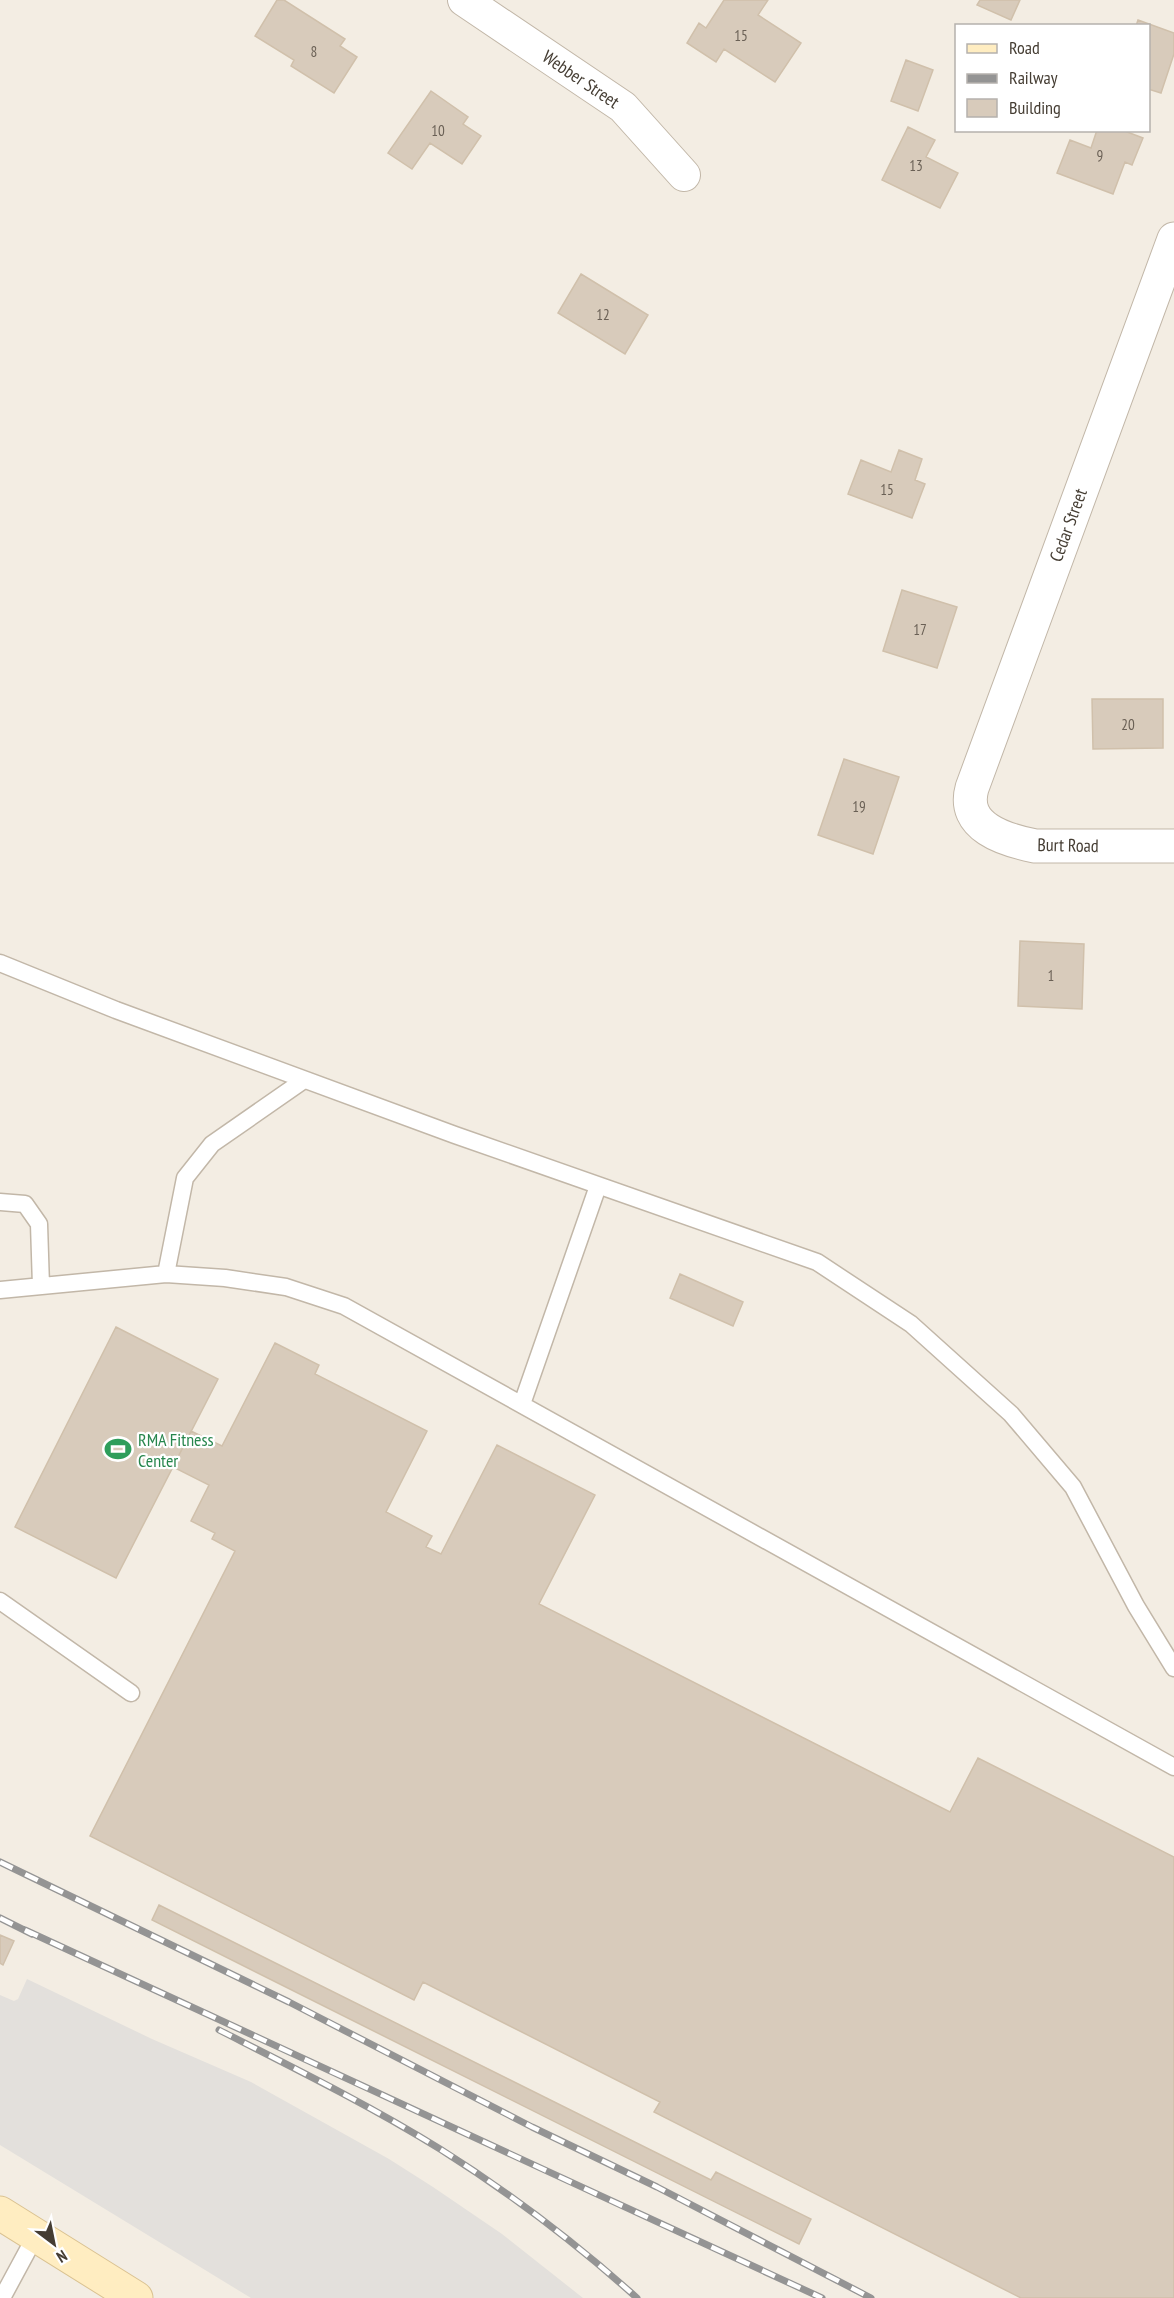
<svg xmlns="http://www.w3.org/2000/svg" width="1174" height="2298" font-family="'PT Sans Narrow',sans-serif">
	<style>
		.parking { fill: #e3e0dc }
		.building { fill: #d8cbbb; stroke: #d0c0ab; stroke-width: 1.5 }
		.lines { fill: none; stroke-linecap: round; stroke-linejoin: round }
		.service-casing { stroke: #c2b7a8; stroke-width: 19 }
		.minor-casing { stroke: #c2b7a8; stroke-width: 34 }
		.tertiary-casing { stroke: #c2b7a8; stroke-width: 35 }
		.secondary-casing { stroke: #dac291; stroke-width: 35 }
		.service { stroke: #fff; stroke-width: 16 }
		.minor { stroke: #fff; stroke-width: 32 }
		.tertiary { stroke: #fff; stroke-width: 33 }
		.secondary { stroke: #ffedc1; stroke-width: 33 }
		.rail-casing { stroke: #949494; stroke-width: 7 }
		.rail { stroke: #fff; stroke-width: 4.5; stroke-dasharray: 14; stroke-linecap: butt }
		.labels { text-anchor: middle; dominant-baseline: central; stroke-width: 4.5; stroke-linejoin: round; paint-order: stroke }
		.number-label { font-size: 15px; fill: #6a6055 }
		.street-label { font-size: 18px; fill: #453d33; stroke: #fff }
		.leisure-label { font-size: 18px; fill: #27864d; stroke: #fff; text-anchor: start }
	</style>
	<rect width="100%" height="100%" fill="#f3ede3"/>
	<path class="parking" d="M27,1979l125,60 99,43 138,77 44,28 69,47 81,64h-332l-251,-153v-150l14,6 4,-2z"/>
	<path class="building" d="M277,0h7l61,39 -5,7 17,11 -23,36 -43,-27 3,-6 -39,-24z
		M724,0h44l-10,15 43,28 -26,39 -51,-33 -8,13 -29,-19 12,-20 7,5z
		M980,0h40l-9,20 -34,-15z
		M1138,20l36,13v21l-13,39 -13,-4v-63h-12z
		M906,60l27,10 -15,41 -27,-10z
		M431,91l37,26 -5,7 18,12 -19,28 -32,-21 -18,26 -24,-16z
		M908,127l27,13 -9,17 32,16 -18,35 -58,-28z
		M1097,130h25l21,8 -11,27 -7,-3 -12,32 -56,-21 13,-33 21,8z
		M581,274l67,41 -23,39 -67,-41z
		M899,450l23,9 -7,21 10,4 -13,34 -64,-24 13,-34 30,12z
		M902,590l55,17 -20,61 -54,-17z
		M1092,699h71v49l-70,1z
		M844,759l55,18 -26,77 -55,-19z
		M1020,941l64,3 -2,65 -64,-3z
		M680,1274l63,28 -10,24 -63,-28z
		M116,1327l102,52 -102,199 -101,-51z
		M275,1343l44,22 -4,9 112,57 -41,81 46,24 -6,11 15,7 56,-109 98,50 -56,109 411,208 28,-54 196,99v441h-153l-367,-186 6,-10 -237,-120 -9,18 -324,-164 145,-285 -23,-12 3,-6 -24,-12 18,-36 -36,-18 18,-36 31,15z
		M159,1905l552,275 5,-8 95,47 -12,25 -647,-324z
		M0,1935l14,6 -11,24 -3,-2z"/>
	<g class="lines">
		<g class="service-casing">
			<path id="service" d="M0,963l116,47 339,125 362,127 94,62 100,90 62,73 63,119 38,62
				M0,1202l25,2 14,20 2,62
				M166,1274l59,4 61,9 58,19 830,461
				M0,1290l166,-16 19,-96 27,-34 92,-64
				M522,1404l76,-218
				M0,1601l131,92
				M2,2298l34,-63"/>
		</g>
		<g class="minor-casing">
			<path id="minor" d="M464,0l159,107 61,68"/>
		</g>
		<g class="tertiary-casing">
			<path id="tertiary" d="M1174,239l-202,549c-11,39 33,52 63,58h139"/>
		</g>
		<g class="secondary-casing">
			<path id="secondary" d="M0,2213l136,85"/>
		</g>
		<use href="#service" class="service"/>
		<use href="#minor" class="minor"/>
		<use href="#tertiary" class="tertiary"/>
		<use href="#secondary" class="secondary"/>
		<g class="rail-casing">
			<path id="rail" d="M0,1862l289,140 243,125 125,60 214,111
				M0,1918l32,16
				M25,1930l797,368
				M219,2030c75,38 150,75 221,119 70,44 136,94 197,149"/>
		</g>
		<use href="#rail" class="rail"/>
	</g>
	<defs>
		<g id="stadium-bare" transform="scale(2.07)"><path d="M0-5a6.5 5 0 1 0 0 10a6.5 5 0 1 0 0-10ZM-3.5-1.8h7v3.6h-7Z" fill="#2e9e5b" stroke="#fff" stroke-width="2.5" paint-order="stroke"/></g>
	</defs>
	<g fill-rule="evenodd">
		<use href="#stadium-bare" x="118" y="1449"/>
	</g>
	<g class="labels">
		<g class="number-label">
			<text x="741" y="35">15</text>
			<text x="314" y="51">8</text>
			<text x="438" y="130">10</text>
			<text x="1100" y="155">9</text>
			<text x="916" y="165">13</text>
			<text x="603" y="314">12</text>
			<text x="887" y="489">15</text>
			<text x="920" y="629">17</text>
			<text x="1128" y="724">20</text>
			<text x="859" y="806">19</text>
			<text x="1051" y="975">1</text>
		</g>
		<g class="street-label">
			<text transform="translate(581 79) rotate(34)">Webber Street</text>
			<text transform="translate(1068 525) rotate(-70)">Cedar Street</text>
			<text transform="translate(1068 845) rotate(1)">Burt Road</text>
		</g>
		<g class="leisure-label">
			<text x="138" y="1439">RMA Fitness<tspan x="138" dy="21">Center</tspan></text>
		</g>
	</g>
	<rect x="955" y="24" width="195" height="108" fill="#ffffff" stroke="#b5b1ad" stroke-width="1.5"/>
	<rect x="967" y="44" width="30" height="9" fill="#ffedc1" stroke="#b5b1ad" stroke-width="1.5"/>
	<text x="1009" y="54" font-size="18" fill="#453d33">Road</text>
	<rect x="967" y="74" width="30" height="9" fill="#949494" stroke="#b5b1ad" stroke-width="1.5"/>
	<text x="1009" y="84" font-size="18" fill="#453d33">Railway</text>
	<rect x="967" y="99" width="30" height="18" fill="#d8cbbb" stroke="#b5b1ad" stroke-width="1.5"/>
	<text x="1009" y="114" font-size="18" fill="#453d33">Building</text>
	<g transform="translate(54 2244) rotate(148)" stroke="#ffffff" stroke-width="4.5" paint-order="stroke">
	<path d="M0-4.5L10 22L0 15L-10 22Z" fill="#453d33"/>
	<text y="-9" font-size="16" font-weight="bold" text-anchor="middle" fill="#453d33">N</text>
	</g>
</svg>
